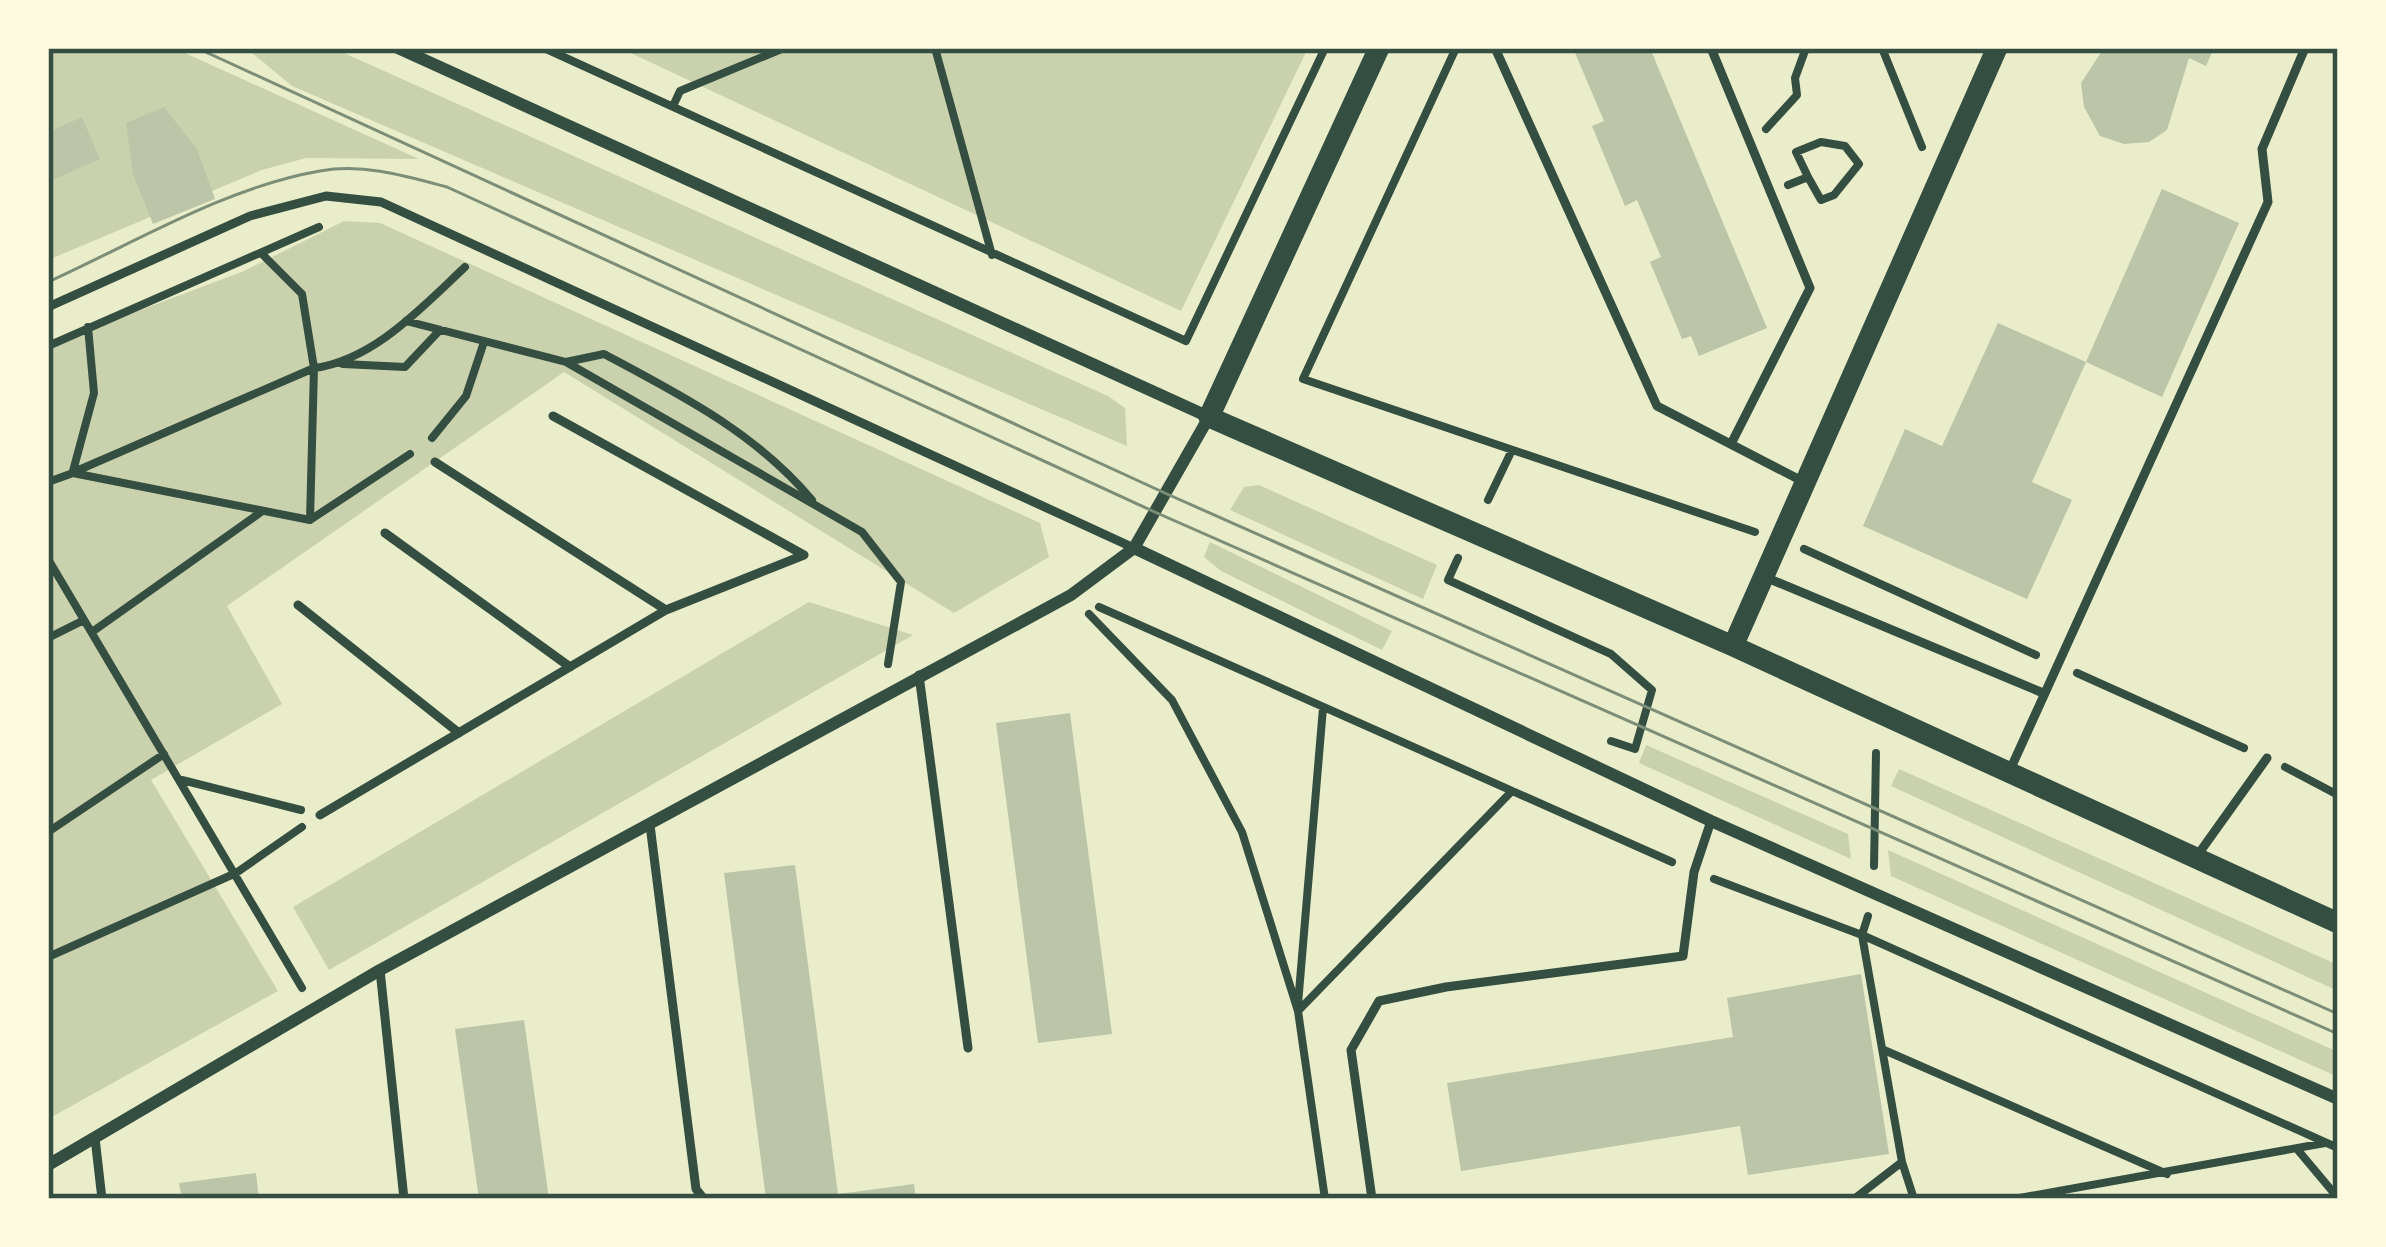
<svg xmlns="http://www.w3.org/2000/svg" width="2386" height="1247" font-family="Raleway,sans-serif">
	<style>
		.green { fill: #cad2ad }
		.building { fill: #bcc5a7 }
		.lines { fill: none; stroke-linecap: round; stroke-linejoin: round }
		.path { stroke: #344e41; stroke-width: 8 }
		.service { stroke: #344e41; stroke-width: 9 }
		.minor { stroke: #344e41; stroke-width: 12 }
		.tertiary { stroke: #344e41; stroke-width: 21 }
		.tram { stroke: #7c8e77; stroke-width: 3 }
		.neatline { fill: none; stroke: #344e41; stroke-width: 4.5 }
	</style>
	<rect width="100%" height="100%" fill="#e9edc9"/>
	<path class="green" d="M48,48h126l245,111 -113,-1 -44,12 -214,90z
		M246,48h87l775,348 17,12 2,38 -835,-360z
		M620,48h688l-127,263z
		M344,221l36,2 660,300 9,34 -95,56 -390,-241 -337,234 55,98 -131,76 127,211 -230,128v-774l196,-74z
		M1259,485l178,80 -14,34 -193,-89 14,-23z
		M1210,542l182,89 -10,19 -161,-79 -17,-14z
		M809,602l104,33 -584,335 -36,-63z
		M1646,745l202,89 3,25 -212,-96z
		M1899,769l439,196v26l-447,-205z
		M1888,850l450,202v25l-447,-201z"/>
	<path class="building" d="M1573,48h77l117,280 -68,28 -8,-20 -9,3 -32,-77 11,-5 -24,-57 -12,6 -33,-80 12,-5z
		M2104,48h110l-8,18 -17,-8 -22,72 -18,12 -25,2 -24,-8 -16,-29 -3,-24z
		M164,107l33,42 18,50 -62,25 -20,-50 -7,-51z
		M82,117l18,42 -52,23v-50z
		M2162,189l77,34 -77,174 -76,-35z
		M1998,323l88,39 -54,120 40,18 -45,99 -164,-73 42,-97 37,17z
		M1070,713l42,321 -74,9 -42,-320z
		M795,865l43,329 -72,5 -42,-326z
		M1861,974l28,180 -141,21 -8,-49 -279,45 -14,-88 286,-46 -6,-39z
		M524,1020l25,179h-70l-24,-170z
		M256,1173l3,26h-77l-3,-16z
		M914,1184l2,15h-77l-1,-5z"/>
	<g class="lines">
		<path class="path" d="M544,48l642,293 139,-293
			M935,48l57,207
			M1456,48l-153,331 452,153
			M1882,48l40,99
			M674,104l6,-13 104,-43
			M1766,129l31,-34 -2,-17 11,-30
			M1788,185l20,-8 -12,-25 25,-10 24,4 14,18 -25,31 -13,5 -13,-23
			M263,255l39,39 12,74 -4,152
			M406,321l160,41 296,170 39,50 -13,82
			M48,346l271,-119
			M566,362l38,-8c77,41 152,79 208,146
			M343,364l62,3 35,-37
			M432,438l34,-42 18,-54
			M73,471l21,-78 -6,-66
			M74,472l240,-104c60,-8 108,-61 151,-101
			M48,482l25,-9 237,47 100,-66
			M1488,500l24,-50
			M1804,549l232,106
			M1458,558l-10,22 163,74 41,36 -17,59 -24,-8
			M48,559l254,429
			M1099,607l573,255
			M1089,614l83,86 70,132 56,179 27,188
			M92,632l169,-120
			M48,638l36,-18
			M2077,673l167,75
			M2285,767l53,28
			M182,780l119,30
			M48,832l116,-78
			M1874,866l2,-113
			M1714,879l148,56 476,213
			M1868,916l-6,19 40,227 12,37
			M48,957l188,-84 66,-46
			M1298,1004l25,-296
			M1298,1011l214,-220
			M1884,1050l283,124
			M2297,1149l41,49
			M1854,1199l48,-37
			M2014,1199l311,-56"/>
		<path class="service" d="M1495,48l162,358 147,76
			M1711,48l99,240 -79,156
			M48,307l202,-91 76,-20 55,6 753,346
			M553,416l251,139
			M435,462l231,148
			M385,533l185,134
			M1765,577l278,116
			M298,605l161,128
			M919,675l49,373
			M2010,770l258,-568 -6,-53 43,-101
			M320,815l346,-205 138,-55
			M650,825l46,364 8,10
			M2197,856l70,-98
			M380,970l24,229
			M95,1138l7,61
			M1372,1199l-21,-149 28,-49 67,-14 237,-31 11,-84 17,-51"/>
		<path class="minor" d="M1134,548l577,273 627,278
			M48,1165l332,-195 691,-375 63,-47 75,-131 -811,-369"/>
		<path class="tertiary" d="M1379,48l-170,369 524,229 605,277
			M1733,646l264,-598"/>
		<path class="tram" d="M197,48l970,446 1171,520
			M48,282c86,-39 178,-95 272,-111 43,-8 86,5 127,16l710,326 1181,521"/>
	</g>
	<rect width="2386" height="1247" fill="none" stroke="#fefae0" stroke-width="102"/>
	<rect x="51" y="51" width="2284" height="1145" class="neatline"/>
</svg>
